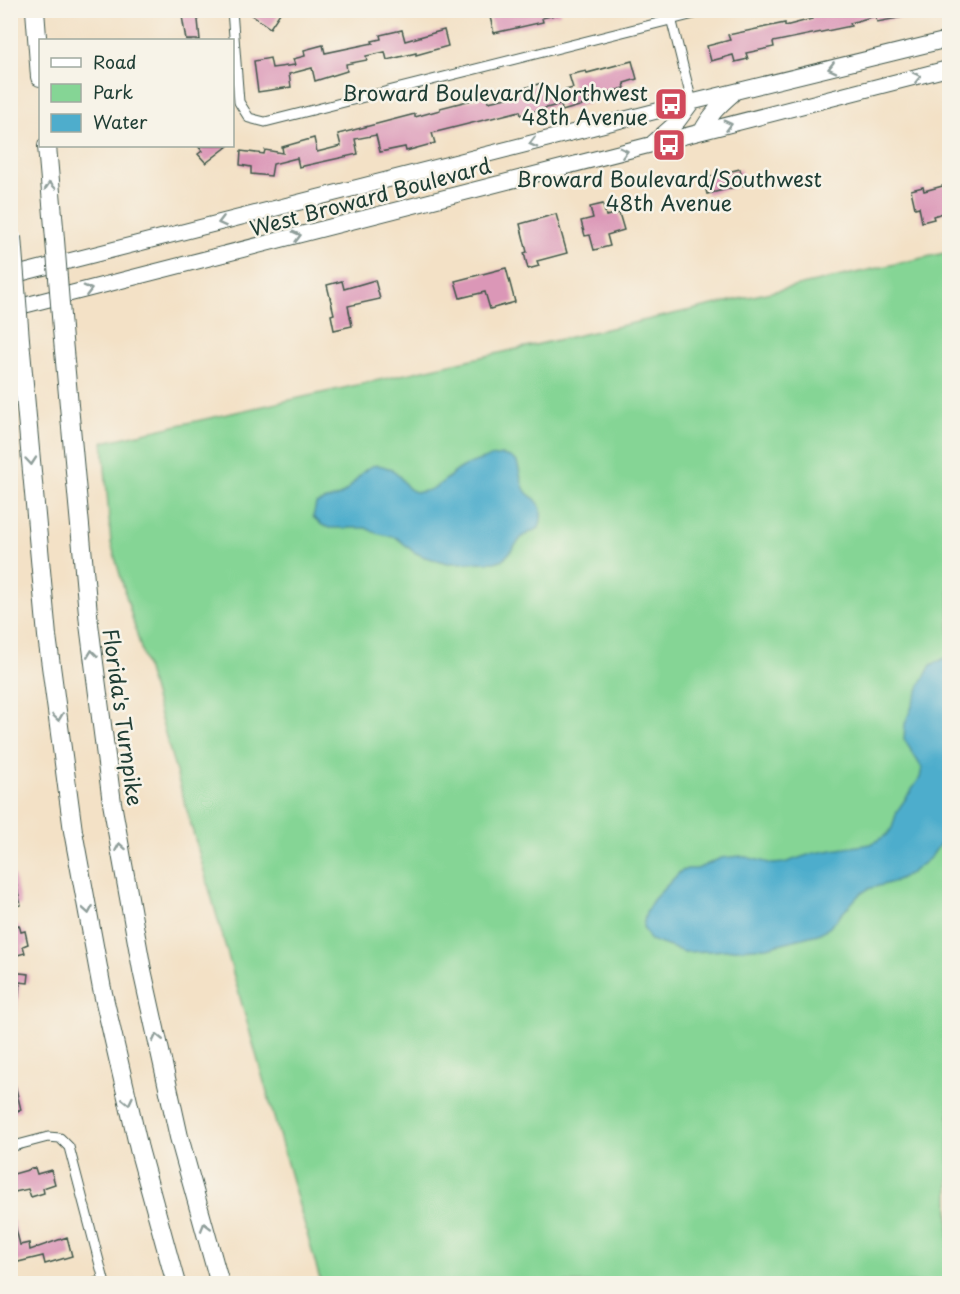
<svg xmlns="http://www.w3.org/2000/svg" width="960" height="1294" font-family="'Playpen Sans',sans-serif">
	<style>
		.green { fill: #85d595; stroke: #528964; stroke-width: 1.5 }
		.water { fill: #4eadcc; stroke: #367580; stroke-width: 1.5 }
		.building { fill: #db97b7 }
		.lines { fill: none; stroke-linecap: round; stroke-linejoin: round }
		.minor-casing { stroke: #3f564a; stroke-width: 11 }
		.primary-casing { stroke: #3f564a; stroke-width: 17 }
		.motorway-casing { stroke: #3f564a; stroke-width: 20 }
		.minor { stroke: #fff; stroke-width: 9 }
		.primary { stroke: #fff; stroke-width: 15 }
		.motorway { stroke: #fff; stroke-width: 18 }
		.motorway-bridge-casing { stroke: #3f564a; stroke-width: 20; stroke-linecap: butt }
		.motorway-bridge { stroke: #fff; stroke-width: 18 }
		.oneway { stroke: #8f9e9a }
		.labels { text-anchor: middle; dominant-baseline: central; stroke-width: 5; stroke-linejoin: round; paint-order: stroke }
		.poi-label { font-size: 21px; fill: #1f3d34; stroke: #f7f3e8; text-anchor: end }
		.street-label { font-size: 21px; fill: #1f3d34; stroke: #f7f3e8 }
	</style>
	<rect width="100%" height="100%" fill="#f7f3e8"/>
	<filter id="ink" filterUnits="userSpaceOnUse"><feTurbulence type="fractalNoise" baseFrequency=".0167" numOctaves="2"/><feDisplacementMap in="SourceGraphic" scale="12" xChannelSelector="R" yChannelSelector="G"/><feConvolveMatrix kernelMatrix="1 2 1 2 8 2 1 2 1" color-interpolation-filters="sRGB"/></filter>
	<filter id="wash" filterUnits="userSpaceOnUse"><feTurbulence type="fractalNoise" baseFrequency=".008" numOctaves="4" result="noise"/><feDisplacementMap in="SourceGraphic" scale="24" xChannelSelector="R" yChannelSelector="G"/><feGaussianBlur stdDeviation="1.35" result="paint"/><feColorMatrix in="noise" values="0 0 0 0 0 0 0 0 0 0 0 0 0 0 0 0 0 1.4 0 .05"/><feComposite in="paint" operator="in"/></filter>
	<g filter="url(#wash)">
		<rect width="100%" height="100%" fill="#f3e1c6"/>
		<path class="green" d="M949,252v1031h-628l-210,-740 -8,-101z"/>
		<path class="water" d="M502,455l8,2 7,5c3,9 3,19 8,28 3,6 7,6 11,10 7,8 6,19 3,28l-16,8 -19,23 -9,3 -47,1 -23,-6 -11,-5 -17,-14 -21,-5 -10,-5h-37l-7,-3 -9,-8 3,-13c8,-5 17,-4 25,-9 16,-10 23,-39 47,-27 4,2 8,5 11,8 6,7 9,16 20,16 19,-1 29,-17 44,-25 12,-6 25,-10 39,-12z
			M949,656v175l-18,26 -20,16 -18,9 -25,7 -10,7 -29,32 -11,6 -51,13 -55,4 -28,1 -34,-12 -7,-13 3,-15 7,-12 27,-28 7,-3h10l24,-11 21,-2 31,8 11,-1 30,-10 57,-9 16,-9 5,-7 5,-17 23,-33 2,-10 -18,-29 1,-15 16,-41 10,-18z"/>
		<g id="blocks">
			<path class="building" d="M181,10h16l3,30h-14z
				M244,10h38l-12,18z
				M519,10h41v4l-18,4 1,4 -49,11 -4,-16z
				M832,10h88v4l-43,8 -2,-6 -25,7 1,3 -78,16 1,5 -28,6 2,6 -13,3 -2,-7 -22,6 -4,-15 23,-6 -2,-5 57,-12v3l27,-7 -1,-5z
				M402,30l3,11 39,-11 4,16 -32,9v-2l-29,7 -2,-8 -19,4 1,4 -21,4 1,7 -32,10 -3,-13 -23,6 2,13 -33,5 -4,-31 16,-3 2,10 23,-3 -2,-6 12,-3 -1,-6 19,-5 2,8 48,-10 -1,-2 9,-2 -1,-4z
				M632,61l5,18 -13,4 1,5 -37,9 2,6 -28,8 -1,-7 -40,11 -1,-4 -88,22 3,10 -29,8 -1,-4 -25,5 -4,-17 -21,4 3,15 -59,13 -2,-9 -24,6 -2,12 -20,-2v-7l-11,-2 1,-14 23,3 1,-4 18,3 -1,-6 32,-9 3,14 24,-6 -3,-12 77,-20v3l25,-7v-2l47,-12 1,6 28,-6 -2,-5 28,-8 3,13 28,-8 -4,-13 17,-4 1,2z
				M198,146h30l-22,17 -8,-9 4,-3z
				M740,169l4,16 -37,9 -4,-16z
				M950,184v27l-17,5 1,3 -12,3 -3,-15 -4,1 -4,-18 12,-3 1,4z
				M603,204l3,12 13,-3 5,17 -17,5 3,11 -16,4 -4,-15 -5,1 -4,-15 12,-3 -3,-11z
				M556,214l11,39 -30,8 2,5 -11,3 -4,-16 3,-1 -7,-28z
				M506,268l9,34 -25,7 -5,-17 -25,6 -5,-17z
				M375,280l5,19 -32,7 4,20 -18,4 -3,-15 3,-1 -7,-29 15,-4 2,8z
				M14,875l7,30 -11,2v-31z
				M19,925l2,7 4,-1 3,13 -5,2 2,7 -15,4v-30z
				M10,972l19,2 -1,9 -8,-1 -3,29 -7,-1z
				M14,1080l7,30 -11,3v-32z
				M35,1168l2,6 14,-4 4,14 -12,4 1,5 -13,4 -3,-8 -18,4v-18z
				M10,1221h4l6,24 9,-2 1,7 37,-13 5,19 -27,8 -2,-8 -33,8z"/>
		</g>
	</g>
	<g filter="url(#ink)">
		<use href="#blocks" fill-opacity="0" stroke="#3f564a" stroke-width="1.5"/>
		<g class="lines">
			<g class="minor-casing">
				<path id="minor" d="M232,10l7,92 10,16 16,4 445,-112
					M669,10l23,92
					M10,1147l38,-10 12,1 9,9 36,137
					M92,1284l12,-4"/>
			</g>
			<g class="primary-casing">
				<path id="primary" d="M701,132c8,-16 18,-26 32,-38
					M653,143l25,-22 14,-19
					M10,276l682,-174 258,-63
					M10,309l940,-241"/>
			</g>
			<g class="motorway-casing">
				<path id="motorway" d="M35,10l5,67
					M47,146l7,81
					M62,329l27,295 23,179 30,167 37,167 41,147
					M20,340l27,296 26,195 29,158 37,160 37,135"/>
			</g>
			<use href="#minor" class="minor"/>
			<use href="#primary" class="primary"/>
			<use href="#motorway" class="motorway"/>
			<g class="motorway-bridge-casing">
				<path id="motorway-bridge" d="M54,227l8,102
					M12,237l8,103"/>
			</g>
			<use href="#motorway-bridge" class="motorway-bridge"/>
		</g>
		<defs><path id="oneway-chevron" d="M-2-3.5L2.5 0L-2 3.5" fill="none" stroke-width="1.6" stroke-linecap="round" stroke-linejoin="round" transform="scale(1.5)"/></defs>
		<g class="oneway">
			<use href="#oneway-chevron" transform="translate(832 68) rotate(166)"/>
			<use href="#oneway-chevron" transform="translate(917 77) rotate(-13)"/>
			<use href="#oneway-chevron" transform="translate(728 125) rotate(-15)"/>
			<use href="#oneway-chevron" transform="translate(533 143) rotate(166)"/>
			<use href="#oneway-chevron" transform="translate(624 152) rotate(-14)"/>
			<use href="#oneway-chevron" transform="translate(50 186) rotate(-95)"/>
			<use href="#oneway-chevron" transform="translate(222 222) rotate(166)"/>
			<use href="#oneway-chevron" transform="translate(297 236) rotate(-15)"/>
			<use href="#oneway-chevron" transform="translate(88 290) rotate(-14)"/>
			<use href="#oneway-chevron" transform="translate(31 461) rotate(85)"/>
			<use href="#oneway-chevron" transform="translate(92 654) rotate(-97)"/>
			<use href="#oneway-chevron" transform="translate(58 717) rotate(82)"/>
			<use href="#oneway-chevron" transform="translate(120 847) rotate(-100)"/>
			<use href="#oneway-chevron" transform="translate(88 910) rotate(80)"/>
			<use href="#oneway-chevron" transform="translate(157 1038) rotate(-103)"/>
			<use href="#oneway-chevron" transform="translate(128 1101) rotate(77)"/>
			<use href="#oneway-chevron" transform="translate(205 1227) rotate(-106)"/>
		</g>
	</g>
	<defs>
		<g id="bus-square" transform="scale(1.725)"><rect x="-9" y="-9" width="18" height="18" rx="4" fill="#d1495b" stroke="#f7f3e8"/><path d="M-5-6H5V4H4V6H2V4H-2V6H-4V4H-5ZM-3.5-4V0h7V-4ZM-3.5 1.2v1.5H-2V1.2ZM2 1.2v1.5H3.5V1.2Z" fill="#fff"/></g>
	</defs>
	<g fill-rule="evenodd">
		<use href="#bus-square" x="671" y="104"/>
		<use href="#bus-square" x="669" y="145"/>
	</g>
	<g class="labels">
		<g class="poi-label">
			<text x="648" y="92">Broward Boulevard/Northwest<tspan x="648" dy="24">48th Avenue</tspan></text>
			<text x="669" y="178" text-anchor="middle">Broward Boulevard/Southwest<tspan x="669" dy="24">48th Avenue</tspan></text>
		</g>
		<g class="street-label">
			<text transform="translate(370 196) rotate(-15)">West Broward Boulevard</text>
			<text transform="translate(124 717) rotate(82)">Florida's Turnpike</text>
		</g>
	</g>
	<rect width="960" height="1294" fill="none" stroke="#f7f3e8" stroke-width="36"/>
	<rect x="39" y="39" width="195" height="108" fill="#f7f3e8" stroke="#a1aaa0" stroke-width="1.5"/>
	<rect x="51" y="58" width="30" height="9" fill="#ffffff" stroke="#a1aaa0" stroke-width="1.5"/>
	<text x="93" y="69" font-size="18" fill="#1f3d34">Road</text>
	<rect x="51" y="84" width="30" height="18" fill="#85d595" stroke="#a1aaa0" stroke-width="1.5"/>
	<text x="93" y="99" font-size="18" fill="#1f3d34">Park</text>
	<rect x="51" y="114" width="30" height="18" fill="#4eadcc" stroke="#a1aaa0" stroke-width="1.5"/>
	<text x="93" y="129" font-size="18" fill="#1f3d34">Water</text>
</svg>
